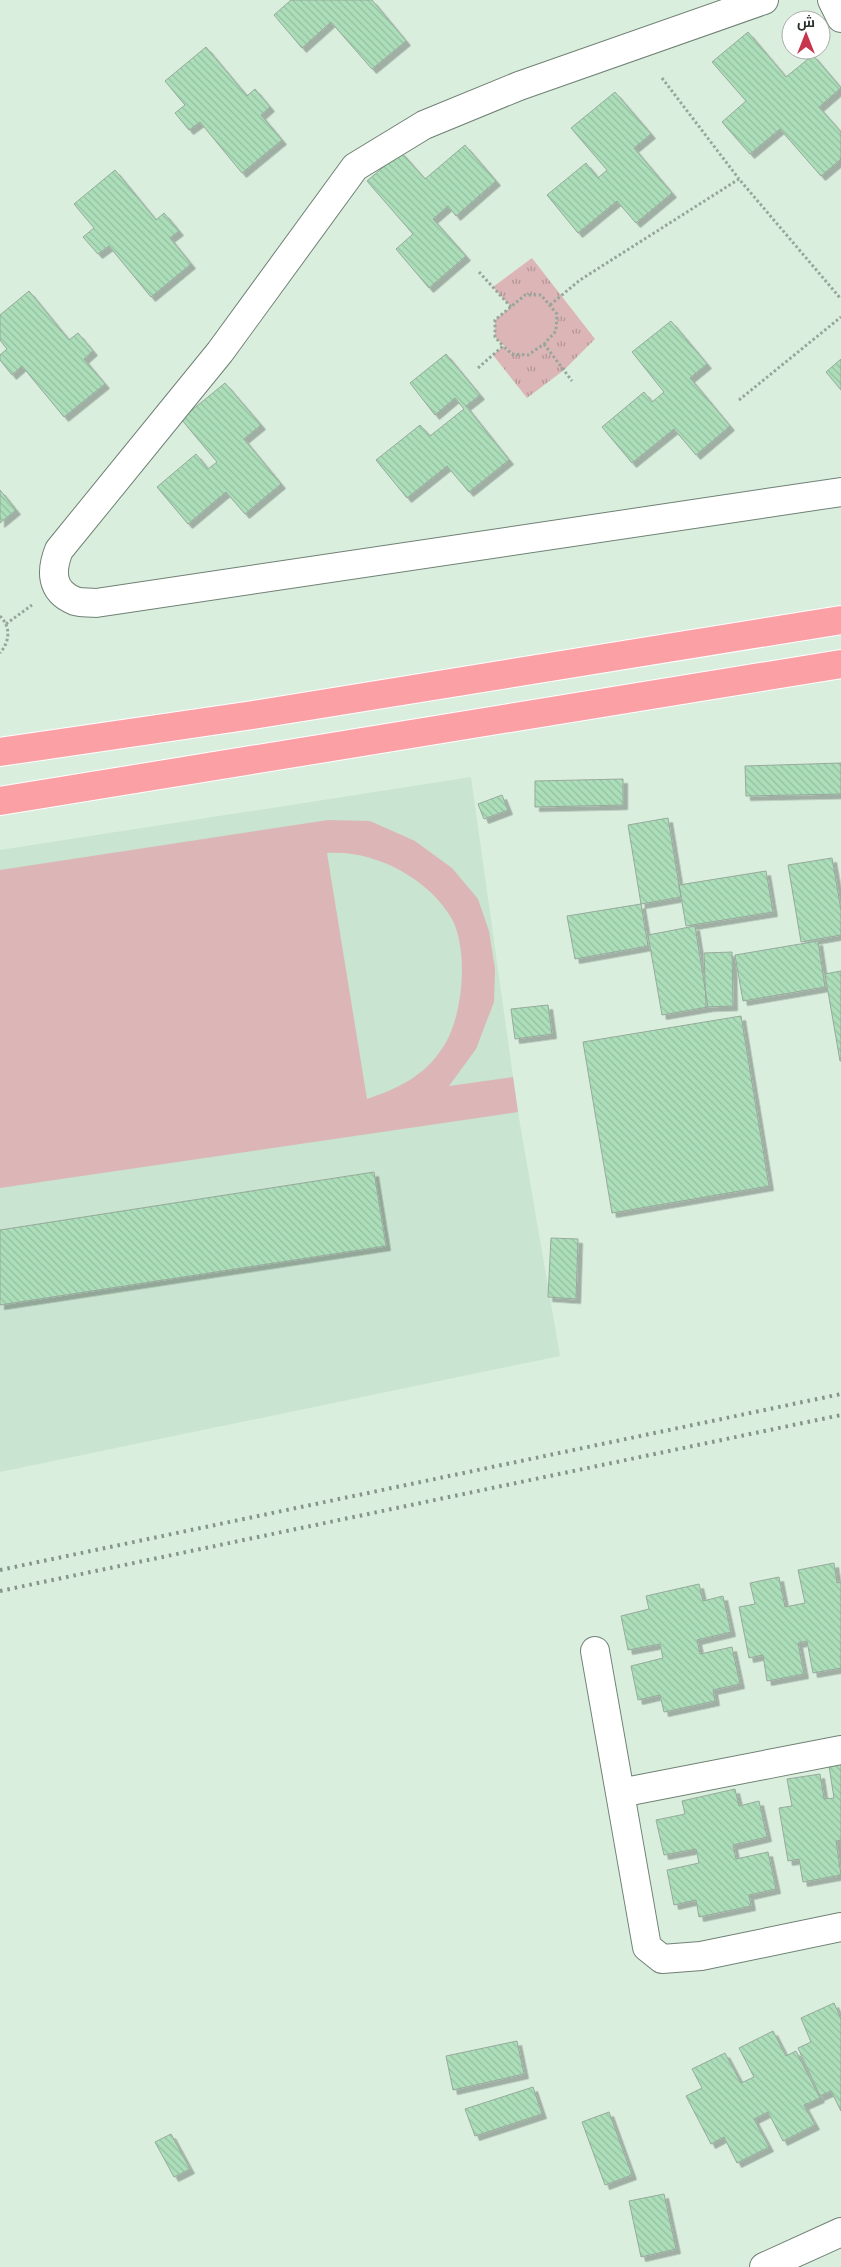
<svg xmlns="http://www.w3.org/2000/svg" width="841" height="2267" font-family="Cabin,Cairo,sans-serif">
	<style>
		.built { fill: #c9e4d0 }
		.grass { fill: url(#grass-tufts) }
		.park { fill: #dcb6b7; fill-rule: evenodd }
		.building { fill: url(#building-back-hatch); stroke: #97aa9c; filter: url(#shadow) }
		.lines { fill: none; stroke-linecap: round; stroke-linejoin: round }
		.minor-casing { stroke: #6f8174; stroke-width: 30 }
		.highway-casing { stroke: #fff; stroke-width: 30 }
		.path { stroke: #97a69a; stroke-width: 3; stroke-dasharray: 2.5 2.5; stroke-linecap: butt }
		.minor { stroke: #fff; stroke-width: 28 }
		.highway { stroke: #fba1a6; stroke-width: 28 }
		.rail { stroke: #859388; stroke-width: 4; stroke-dasharray: 2.5 5; stroke-linecap: butt }
	</style>
	<defs>
		<pattern id="grass-tufts" width="24" height="20" patternUnits="userSpaceOnUse" patternTransform="scale(1.25)"><rect width="24" height="20" fill="#dcb6b7"/><path d="M3 7l-1-3M5 7V3M7 7l1-3M15 17l-1-3M17 17v-4M19 17l1-3" fill="none" stroke="#b29595"/></pattern>
		<pattern id="building-back-hatch" width="6" height="6" patternUnits="userSpaceOnUse" patternTransform="scale(1.25)"><rect width="6" height="6" fill="#acdeba"/><path d="M-1 5l2 2M0 0l6 6M5-1l2 2" fill="none" stroke="#94bfa0"/></pattern>
		<filter id="shadow"><feDropShadow dx="4.5" dy="4.5" stdDeviation="0" flood-color="#0004"/></filter>
	</defs>
	<rect width="100%" height="100%" fill="#daeede"/>
	<path class="built" d="M471,777l47,335 42,244 -560,116v-622z"/>
	<path class="grass" d="M532,258l63,81 -31,31 -37,28 -34,-43 10,-9 9,8 13,-59 -14,12 -18,-20z"/>
	<path class="park" d="M525,295h16l16,19 -1,17 -12,13 -16,11 -16,-1 -17,-17v-17z
		M328,820l42,1 45,20 37,27 26,31 11,32 6,38 -1,33 -18,47 -27,37 64,-9 5,35 -518,76v-318zM327,853c46,-4 102,25 125,66 17,32 11,99 -9,128 -18,29 -46,42 -76,52z"/>
	<path class="building" d="M291,0h81l34,41 -34,28 -41,-47 -29,26 -28,-33z
		M748,32l38,45 27,-22 28,33 -22,19 22,25v27l-20,17 -41,-47 -30,25 -28,-32 24,-21 -34,-39z
		M206,47l41,49 8,-7 15,18 -9,8 21,25 -40,33 -42,-51 -11,8 -14,-17 10,-8 -20,-24z
		M615,92l36,42 -17,14 38,45 -36,30 -19,-22 -39,32 -31,-38 39,-32 12,15 9,-8 -36,-42z
		M465,145l31,36 -40,35 -8,-10 -15,13 33,37 -37,32 -33,-39 17,-15 -46,-53 34,-29 24,27z
		M115,170l41,50 8,-7 15,18 -9,7 21,26 -40,33 -42,-51 -11,8 -15,-17 11,-9 -20,-24z
		M29,291l40,49 9,-7 15,18 -9,8 21,25 -41,33 -42,-51 -10,9 -12,-15v-5l7,-6 -7,-9v-25z
		M671,321l36,43 -17,14 40,48 -34,29 -22,-26 -42,34 -30,-36 42,-35 8,10 12,-10 -32,-40z
		M446,354l34,41 -14,11 43,54 -40,32 -22,-26 -40,32 -31,-38 44,-35 10,11 34,-27 -9,-11 -20,17 -25,-32z
		M841,359v31l-15,-18z
		M225,383l36,42 -17,14 37,45 -36,30 -19,-22 -38,32 -31,-37 39,-33 12,15 9,-7 -36,-43z
		M0,490l16,20 -16,13z
		M841,763v31l-95,2 -1,-30z
		M623,779v26l-88,2v-26z
		M502,795l6,15 -24,9 -6,-15z
		M668,818l13,79 -40,7 -13,-79z
		M832,858l9,52v25l-40,7 -13,-77z
		M766,871l7,41 -87,14 -7,-41z
		M641,904l7,42 -73,13 -8,-43z
		M695,926l13,81 -46,8 -14,-80z
		M818,941l7,46 -82,14 -8,-46z
		M732,952l1,54 -27,1 -2,-54z
		M841,971v90h-1l-15,-87z
		M548,1005l4,29 -37,5 -4,-30z
		M741,1016l28,170 -157,27 -29,-171z
		M374,1172l12,74 -386,59v-75z
		M551,1238l27,1 -2,60 -28,-2z
		M834,1563l3,20 4,-1v86l-28,5 -6,-32 -9,2 6,31 -37,7 -4,-26 -14,3 -10,-51 16,-3 -5,-21 29,-6 6,30 20,-4 -7,-33z
		M699,1584l4,17 20,-5 8,36 -34,8 3,14 32,-7 8,37 -27,6 2,11 -51,11 -4,-17 -22,5 -7,-34 32,-8 -3,-14 -32,6 -7,-34 28,-7 -3,-13z
		M841,1764v76l-5,1 5,34 -38,7 -4,-23 -11,2 -9,-53 13,-2 -5,-27 33,-5 4,25 10,-1 -5,-32z
		M735,1789l4,17 20,-5 8,36 -34,8 3,14 32,-7 8,37 -27,6 2,11 -52,11 -3,-17 -22,5 -7,-35 32,-7 -3,-14 -32,6 -8,-35 29,-6 -3,-13z
		M834,2003l7,16v92l-10,-20 -11,5 -22,-48 13,-6 -10,-24z
		M773,2031l13,25 10,-5 24,47 -16,7 11,20 -32,16 -15,-29 -14,7 15,28 -32,16 -13,-26 -13,7 -25,-48 16,-8 -10,-19 33,-16 16,30 13,-6 -15,-29z
		M517,2041l7,33 -71,16 -7,-34z
		M533,2087l9,27 -67,22 -10,-27z
		M609,2112l23,63 -27,10 -23,-63z
		M171,2134l19,35 -16,8 -19,-35z
		M664,2194l12,55 -35,8 -12,-56z"/>
	<g class="lines">
		<g class="minor-casing">
			<path id="minor" d="M764,0l-245,86 -95,39 -69,42 -135,185 -161,198c-8,20 -9,41 16,51 6,2 14,1 21,2l745,-111
				M832,0l9,18
				M595,1651l25,142 221,-43
				M620,1793l27,154 15,12 39,-3 140,-29
				M764,2267l77,-35"/>
		</g>
		<g class="highway-casing">
			<path id="highway" d="M0,752l253,-37 588,-95
				M0,801l841,-137"/>
		</g>
		<path class="path" d="M662,78l77,101
			M479,272l32,35
			M550,305l30,-25 159,-101 102,120
			M544,344l28,37
			M478,368l25,-22 -8,-9v-17l30,-25h16l16,19 -1,17 -12,13 -16,11 -16,-1 -9,-8
			M739,400l102,-83
			M0,616c11,11 10,25 0,37
			M6,624l26,-19"/>
		<use href="#minor" class="minor"/>
		<use href="#highway" class="highway"/>
		<path class="rail" d="M0,1570l841,-176
			M0,1591l841,-176"/>
	</g>
	<g transform="translate(806 35)"><circle r="24" fill="#ffffff" stroke="#a9adaa"/>
	<path d="M0-4L9 19L0 12L-9 19Z" fill="#c7364e"/>
	<text y="-8" font-size="14" font-weight="bold" text-anchor="middle" fill="#29312b">ش</text>
	</g>
</svg>
